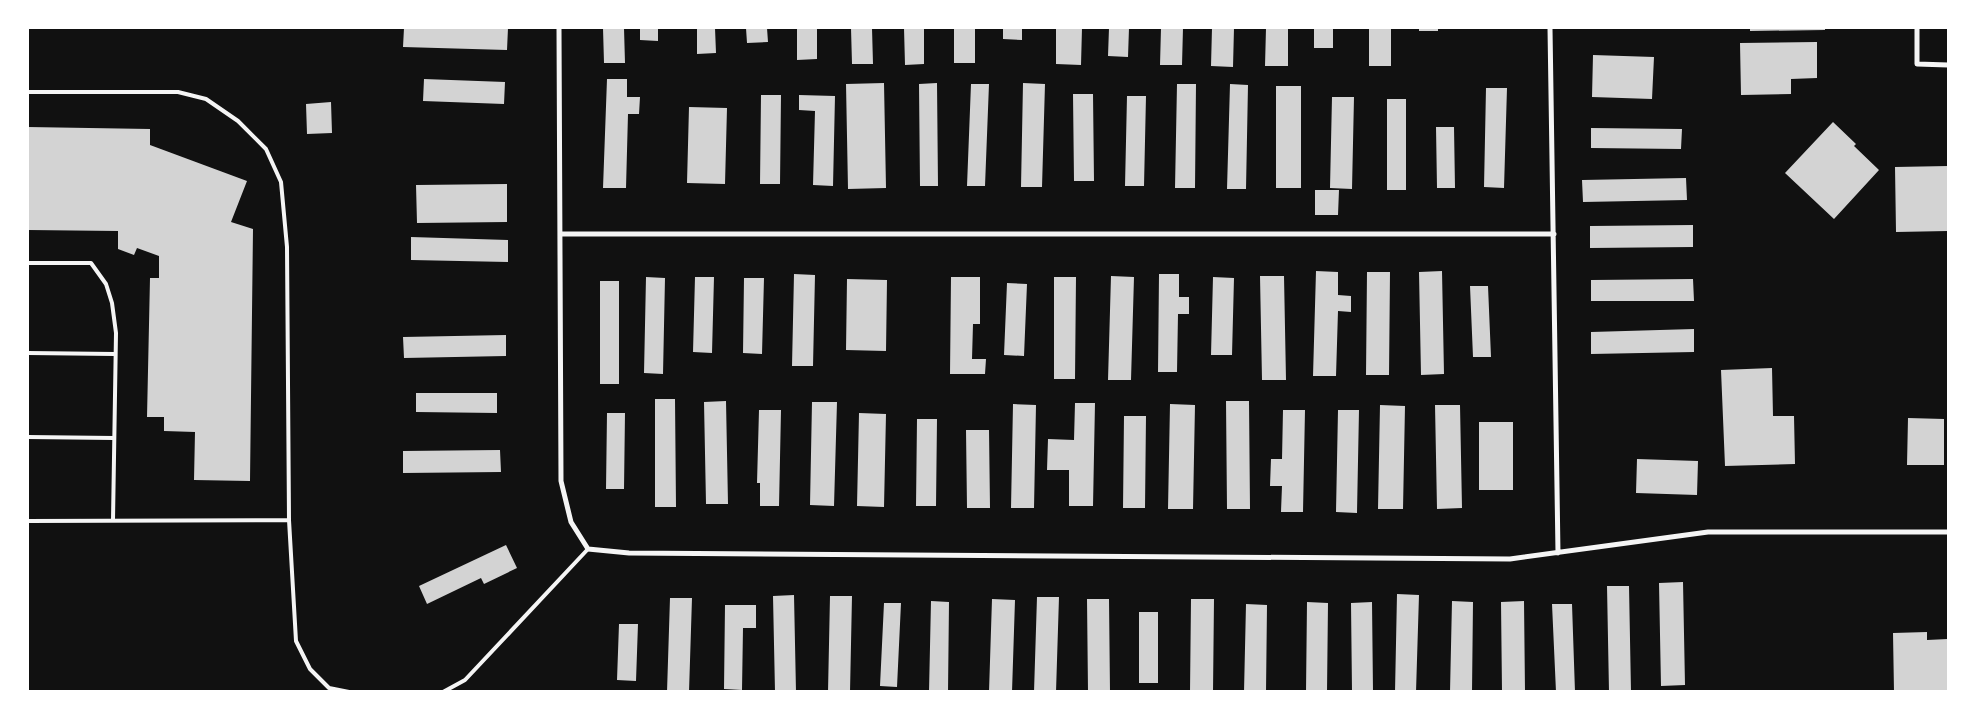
<svg xmlns="http://www.w3.org/2000/svg" width="1976" height="719" font-family="Inter,sans-serif">
	<style>
		.building { fill: #d3d3d3 }
		.lines { fill: none; stroke-linecap: round; stroke-linejoin: round }
		.service { stroke: #f5f5f5; stroke-width: 4 }
		.minor { stroke: #f5f5f5; stroke-width: 5 }
	</style>
	<rect width="100%" height="100%" fill="#111"/>
	<path class="building" d="M404,28h104l-1,22 -104,-3z
		M603,28h21l1,35h-21z
		M640,28h18v13l-18,-1z
		M697,28h18l1,25 -19,1z
		M746,28h21l1,14 -21,1z
		M797,28h20v31l-20,1z
		M851,28h21l1,36h-21z
		M904,28h20v36l-19,1z
		M954,28h21v35h-21z
		M1003,28h19v12l-19,-1z
		M1056,28h26l-1,37 -25,-1z
		M1109,28h20l-1,29 -20,-1z
		M1161,28h22l-1,37h-22z
		M1212,28h22l-1,39 -22,-1z
		M1266,28h22v38h-23z
		M1314,28h19v20h-19z
		M1369,28h22v38h-22z
		M1419,28h19v3h-19z
		M1750,28h75v2l-75,1z
		M1817,42v36l-26,1v15l-50,1 -1,-52z
		M1593,55l61,2 -2,42 -60,-2z
		M424,79l81,3 -1,22 -81,-3z
		M607,79h20v18h13l-1,17h-11l-2,74h-23z
		M884,83l2,105 -38,1 -2,-105z
		M937,83l1,103h-18l-1,-102z
		M1023,83l22,1 -3,103h-21z
		M971,84h18l-4,102h-18z
		M1177,84h19l-1,104h-20z
		M1230,84l18,1 -2,104h-19z
		M1276,86h25v102h-25z
		M1486,88h21l-3,100 -20,-1z
		M1073,94h20l1,87h-20z
		M761,95h20l-1,89h-20z
		M799,95l36,1 -2,90 -20,-1 2,-74 -16,-1z
		M1127,96h19l-2,90h-19z
		M1332,97h22l-2,92 -22,-1z
		M1387,99h19v91h-19z
		M331,102l1,31 -25,1 -1,-30z
		M689,107l38,1 -2,76 -38,-1z
		M1833,122l23,22 -2,2 25,24 -45,49 -49,-46z
		M28,127l122,2v16l97,36 -16,41 22,7 -3,252 -56,-1 1,-48 -31,-1v-14h-17l3,-139h9v-22l-22,-8 -3,7 -16,-6v-18l-90,-1z
		M1436,127h18l1,61h-18z
		M1591,128l91,1 -1,20 -90,-1z
		M1948,166v65l-52,1 -1,-65z
		M1686,178l1,22 -104,2 -1,-22z
		M507,184v38l-90,1 -1,-38z
		M1315,190h24l-1,25h-23z
		M1693,225v22l-103,1v-22z
		M411,237l97,3v22l-97,-2z
		M1316,271l22,1v23l13,1v16l-13,-1 -2,65h-23z
		M1442,271l2,103 -23,1 -2,-103z
		M1367,272h23l-1,103h-23z
		M794,274l21,1 -2,91h-21z
		M1159,274h20v23h10v17h-11l-1,58h-19z
		M1111,276l23,1 -3,103h-23z
		M1260,276h24l2,104h-24z
		M646,277l19,1 -2,96 -19,-1z
		M695,277h19l-2,76 -19,-1z
		M951,277h29v47h-7l-1,35h14l-1,15h-35z
		M1054,277h22l-1,102h-21z
		M1213,277l21,1 -2,77h-21z
		M744,278h20l-2,76 -19,-1z
		M847,279l40,1 -1,71 -40,-1z
		M1693,279l1,22h-103v-21z
		M600,281h19v103h-19z
		M1007,283l20,1 -3,72 -20,-1z
		M1470,286h18l3,71h-18z
		M1694,329v23l-103,2v-22z
		M506,335v21l-102,2 -1,-21z
		M1772,368l1,48h21l1,48 -70,2 -4,-96z
		M416,393h81v20l-81,-1z
		M655,399h20l1,108h-21z
		M726,401l2,103h-22l-2,-102z
		M1226,401h23l1,108h-23z
		M812,402h25l-3,104 -24,-1z
		M1075,403h20l-2,103h-24v-36h-22l1,-31 26,1z
		M1013,404l23,1 -2,103h-23z
		M1170,404l25,1 -2,104h-25z
		M1380,405l25,1 -2,103h-25z
		M1435,405h25l2,103 -25,1z
		M759,410h22l-2,96h-19v-23h-3z
		M1283,410h22l-2,102h-22l1,-26h-12l1,-27h11z
		M1338,410h21l-2,103 -21,-1z
		M607,413h18l-1,76h-18z
		M859,413l27,1 -2,93 -27,-1z
		M1124,416h22l-1,92h-22z
		M1908,418l36,1v46h-37z
		M917,419h20l-1,87h-20z
		M1479,422h34v68h-34z
		M966,430h23l1,78h-23z
		M500,450l1,22 -98,1v-22z
		M1637,459l61,2 -1,34 -61,-2z
		M506,545l11,23 -33,16 -3,-6 -54,26 -8,-18z
		M1683,582l2,103 -24,1 -2,-103z
		M1607,586h22l2,106h-22z
		M1397,594l22,1 -3,97h-21z
		M794,595l2,97h-21l-2,-96z
		M830,596h22l-2,96h-22z
		M1037,597h22l-3,95h-22z
		M670,598h22l-3,94h-22z
		M992,599l23,1 -3,92h-23z
		M1087,599h22l1,93h-22z
		M1191,599h23l-1,93h-23z
		M931,601l18,1 -1,90h-19z
		M1452,601l21,1 -1,90h-22z
		M1524,601l1,91h-23l-1,-90z
		M1307,602l21,1 -1,89h-21z
		M1372,602l1,90h-21l-1,-89z
		M884,603h17l-4,84 -17,-1z
		M1246,604l21,1 -1,87h-22z
		M1552,604h20l3,88h-19z
		M725,605h31v23h-13l-1,62 -18,-1z
		M1139,612h19v71h-19z
		M619,624h19l-2,57 -19,-1z
		M1927,632v8l21,-1v53h-54l-1,-59z"/>
	<g class="lines">
		<path class="service" d="M28,92h150l28,7 32,22 28,28 15,33 6,65 2,273
			M28,263h63l15,21 6,19 4,30 -3,187
			M28,353l87,1
			M28,437l86,1
			M28,521l261,-1 7,121 14,28 19,19 20,4
			M443,692l22,-12 123,-131"/>
		<path class="minor" d="M559,28l2,453 10,41 17,27 41,4 881,6 198,-27h240
			M1550,28l8,525
			M1917,28v36l31,1
			M561,234h993"/>
	</g>
	<rect width="1976" height="719" fill="none" stroke="#ffffff" stroke-width="58"/>
</svg>
